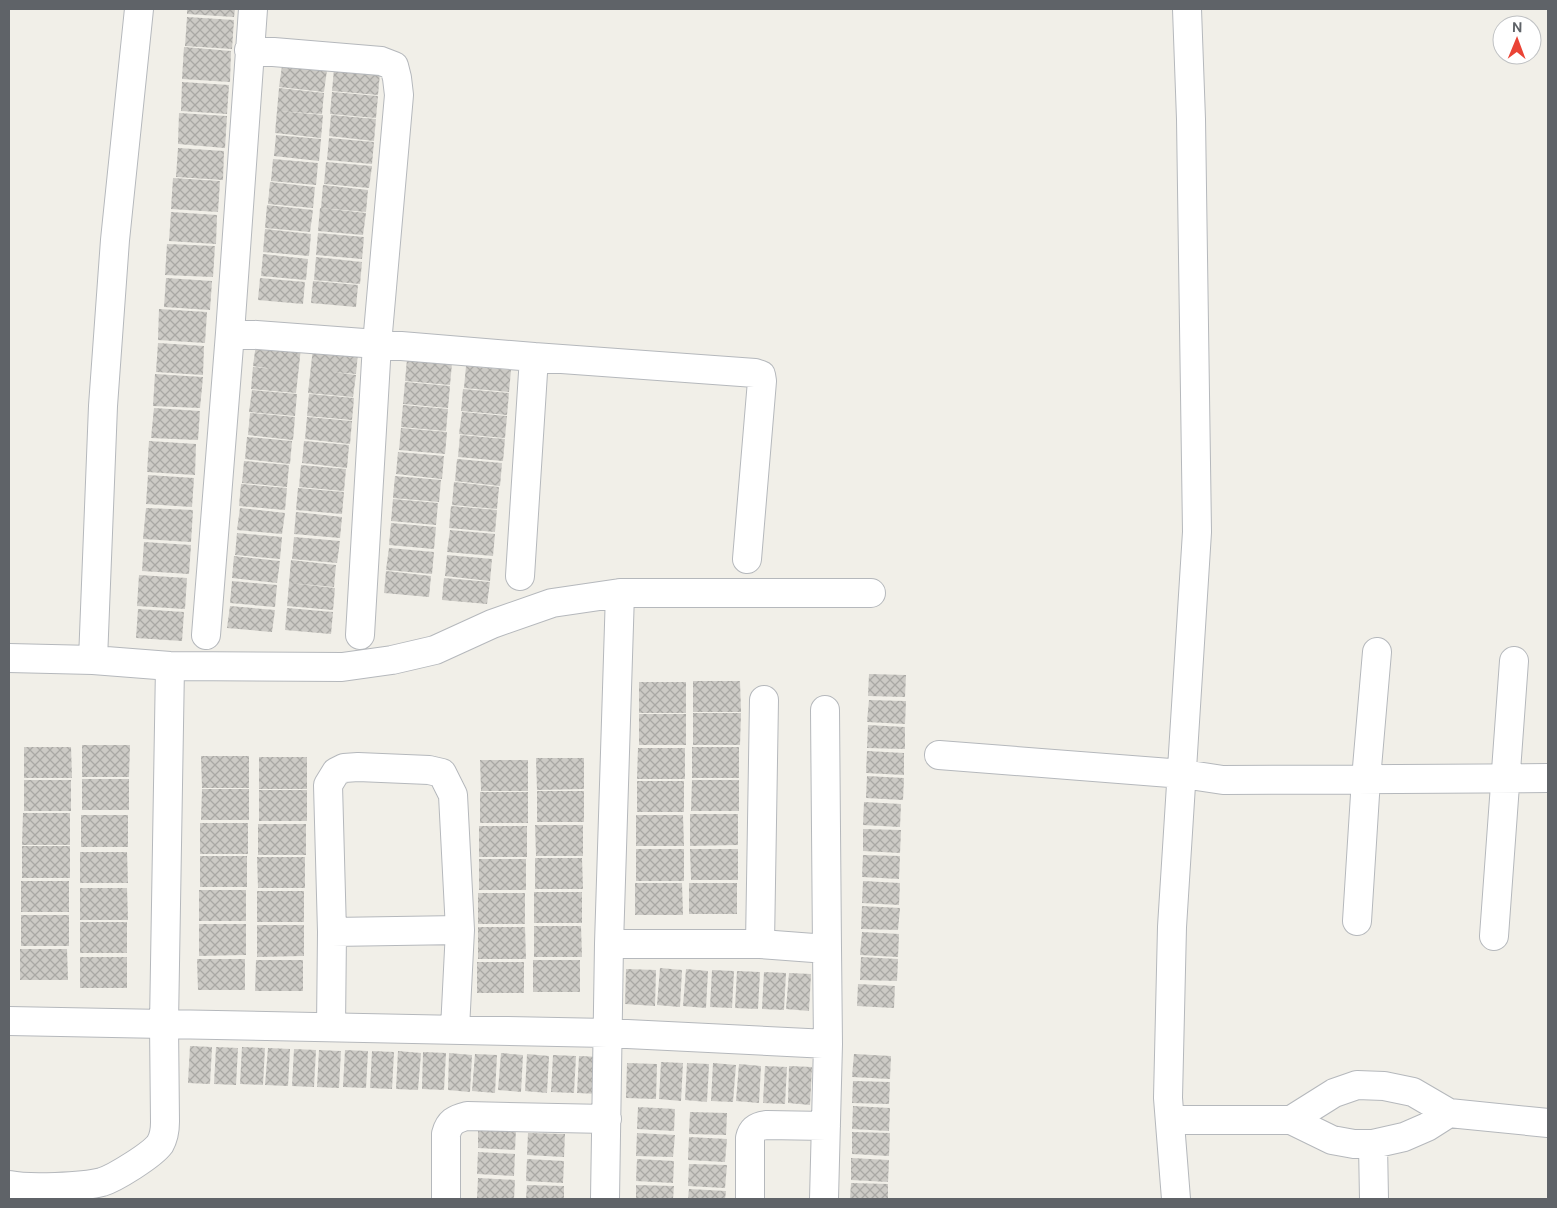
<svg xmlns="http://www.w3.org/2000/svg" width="1557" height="1208" font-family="'DM Sans',sans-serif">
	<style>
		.building { fill: url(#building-cross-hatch) }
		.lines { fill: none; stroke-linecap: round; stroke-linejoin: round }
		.minor-casing { stroke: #b5b8bc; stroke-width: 30 }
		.minor { stroke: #fff; stroke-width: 28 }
	</style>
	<defs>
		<pattern id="building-cross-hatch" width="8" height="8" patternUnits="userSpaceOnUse" patternTransform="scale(1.25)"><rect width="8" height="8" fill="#cccac5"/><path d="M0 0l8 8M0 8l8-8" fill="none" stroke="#a9a8a4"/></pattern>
	</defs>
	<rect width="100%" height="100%" fill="#f1efe8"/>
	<path class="building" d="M187,9h48l-1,8 -47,-3z
		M187,17l47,3 -2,29 -47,-3z
		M184,47l47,4 -1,31 -48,-3z
		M282,66l45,4 -3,22 -45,-5z
		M334,69l46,4 -2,22 -46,-4z
		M182,82l47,3 -2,29 -46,-3z
		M279,88l45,5 -2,21 -45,-3z
		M332,92l46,4 -2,22 -46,-4z
		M277,111l46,4 -2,23 -46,-5z
		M179,113l48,3 -2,32 -47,-4z
		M331,115l45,4 -2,22 -45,-5z
		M276,135l45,4 -2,22 -45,-5z
		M329,138l45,4 -2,22 -45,-4z
		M178,148l46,3 -1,29 -47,-3z
		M273,159l45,4 -2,22 -45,-4z
		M326,162l46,4 -3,22 -45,-4z
		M173,178l47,3 -2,31 -47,-3z
		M270,182l45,5 -2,21 -45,-4z
		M323,185l45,5 -2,22 -45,-4z
		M267,205l46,5 -3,22 -45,-4z
		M320,208l46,5 -3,22 -45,-4z
		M171,212l46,3 -1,29 -47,-3z
		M265,229l46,5 -2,22 -46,-4z
		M318,233l46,4 -2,22 -46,-4z
		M167,244l48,2 -2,31 -48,-2z
		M263,254l45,5 -2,21 -45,-4z
		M316,257l46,5 -2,22 -46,-4z
		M166,278l46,3 -2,29 -46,-3z
		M260,278l45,4 -2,22 -45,-4z
		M313,281l45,4 -2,22 -45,-4z
		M159,309l48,3 -2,31 -47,-3z
		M158,343l46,3 -1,29 -47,-3z
		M256,344l45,4 -5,45 -45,-4 2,-22 20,2 -20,-3z
		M313,348l45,5 -2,21 -23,-2 23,3 -3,22 -45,-4z
		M407,359l45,4 -2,22 -45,-4z
		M466,366l45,4 -2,22 -45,-4z
		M155,374l48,3 -3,31 -47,-2z
		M405,382l45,4 -2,22 -45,-4z
		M463,389l46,4 -2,22 -46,-4z
		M252,390l45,4 -2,22 -46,-4z
		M309,394l45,4 -2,22 -45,-4z
		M403,405l45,4 -2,22 -45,-4z
		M154,408l46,3 -2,29 -47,-2z
		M462,412l45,4 -2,22 -46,-4z
		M250,413l45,4 -2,23 -45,-5z
		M307,417l45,4 -2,23 -45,-5z
		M401,428l46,4 -2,22 -46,-4z
		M460,435l45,4 -2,22 -45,-4z
		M247,437l45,4 -2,23 -45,-5z
		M149,441l47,3 -1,31 -48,-3z
		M304,441l45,4 -2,23 -45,-5z
		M398,452l46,4 -2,23 -46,-5z
		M457,459l45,4 -2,23 -45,-5z
		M244,461l45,4 -2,22 -45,-4z
		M301,465l45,4 -2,22 -45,-4z
		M148,475l46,3 -2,29 -46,-3z
		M395,476l46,4 -2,22 -46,-4z
		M454,482l45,5 -2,22 -45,-4z
		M241,484l46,4 -2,22 -46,-4z
		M298,488l46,4 -2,22 -46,-4z
		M393,499l45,4 -2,22 -45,-4z
		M451,506l46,4 -2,22 -46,-4z
		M146,508l47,2 -2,32 -48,-3z
		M240,508l45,5 -3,21 -45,-4z
		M296,512l46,5 -2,21 -46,-4z
		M391,523l45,4 -2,22 -45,-4z
		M450,530l45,4 -2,22 -46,-4z
		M237,533l45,4 -2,22 -45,-4z
		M294,537l46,4 -3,22 -45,-4z
		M144,542l47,3 -2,29 -47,-3z
		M389,548l45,4 -2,22 -46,-4z
		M447,555l45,4 -2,22 -45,-5z
		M234,556l46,5 -3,22 -45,-5z
		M291,560l45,5 -2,22 -45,-4z
		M386,571l45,5 -2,21 -45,-4z
		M139,575l48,3 -2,31 -48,-3z
		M444,578l46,4 -3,22 -45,-4z
		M232,581l45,4 -2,22 -45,-4z
		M289,583l46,5 -2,22 -46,-4z
		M230,606l45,4 -3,22 -45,-4z
		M287,608l46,4 -2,22 -46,-4z
		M138,609l46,3 -2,29 -46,-3z
		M869,674l37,1 -1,22 -37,-1z
		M693,681h47l1,31h-48z
		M639,682h47v31h-47z
		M869,700l37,1 -1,23 -38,-2z
		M693,713h48l-1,32h-47z
		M639,714h47v31h-47z
		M868,725l37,2v22l-38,-1z
		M82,745h48l-1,32h-47z
		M24,747h47l1,31h-48z
		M692,747h47v31h-47z
		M638,748h47v31h-48z
		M867,751l37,2v22l-38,-2z
		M201,756h48v32h-47z
		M259,757h48v32h-48z
		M536,758h48v31l-47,1z
		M480,760h48v31h-47z
		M867,776l37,2 -1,22 -37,-2z
		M82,779h47v31h-47z
		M24,780h47v31h-47z
		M692,780h47v31h-48z
		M637,781h47v31h-47z
		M202,789h47v31h-48z
		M259,790h48v31h-48z
		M537,791h47v31h-47z
		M480,792h48v31h-48z
		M864,802l37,2 -1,23 -37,-2z
		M23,813h47v32h-48z
		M690,814h48v31l-48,1z
		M81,815h47v32h-47z
		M636,815h47l1,31h-48z
		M200,823h48v31h-48z
		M258,824h48v31h-48z
		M535,825h48v31h-47z
		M479,826h48v31h-48z
		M863,829l38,1 -1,23 -37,-2z
		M22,846h48v32h-48z
		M636,849h48v32h-48z
		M690,849h48v31h-47z
		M80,852h47l1,31h-48z
		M863,855l37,1 -1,23 -37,-2z
		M200,856h47v31h-47z
		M257,857h48v31h-47z
		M535,858h47l1,31h-48z
		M479,859h47v31h-47z
		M21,881h48v31h-48z
		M863,881l37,2 -1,22 -37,-2z
		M635,883h47l1,32h-48z
		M689,883h48v31h-48z
		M80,888h47l1,32h-48z
		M199,890h47v31h-47z
		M257,891h47v31h-47z
		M534,892h48v31h-48z
		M478,893h47v31h-47z
		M862,906l38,2 -2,22 -37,-1z
		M21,915h48v31h-48z
		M80,922h47v31h-47z
		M199,924h47v31l-47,1z
		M257,925h47v31l-47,1z
		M534,926h47l1,31h-48z
		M478,927h47l1,32h-48z
		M862,932l37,2 -1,23 -38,-2z
		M20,949h47l1,31h-48z
		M80,957h47v31h-47z
		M861,957l37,2 -1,22 -37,-1z
		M197,959h48v31h-47z
		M256,960h47v31h-48z
		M533,960h47v32h-47z
		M477,962h47v31h-47z
		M660,968l22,2 -2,37 -23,-2z
		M626,969l30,1 -1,36 -30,-2z
		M686,969l22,2 -2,37 -23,-2z
		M712,970l22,1 -2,37 -22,-1z
		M737,971l23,1 -2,37 -23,-1z
		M764,972l22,1 -2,37 -22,-1z
		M789,973l22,1 -2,37 -23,-2z
		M858,984l37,2 -1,22 -37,-2z
		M190,1046l22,1 -2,37 -22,-1z
		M216,1047l22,1 -2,37 -22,-1z
		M242,1047l23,1 -2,37 -23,-1z
		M268,1048l22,1 -2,37 -23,-1z
		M294,1049l22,1 -2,37 -22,-1z
		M319,1050l22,1 -2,37 -22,-1z
		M345,1050l23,1 -2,37 -23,-1z
		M372,1051l22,1 -2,37 -22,-1z
		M398,1051l23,2 -3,37 -22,-1z
		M423,1052l23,1 -2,37 -22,-1z
		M449,1053l23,2 -2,37 -22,-2z
		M501,1053l22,2 -2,37 -23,-2z
		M475,1054l22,1 -2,38 -23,-2z
		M527,1054l22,2 -2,37 -22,-2z
		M854,1054l37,2 -1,23 -38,-2z
		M553,1055l23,1 -2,37 -23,-1z
		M579,1056l22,1 -2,37 -22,-1z
		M661,1062l22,1 -2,38 -22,-2z
		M627,1063l30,1 -1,35 -30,-1z
		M687,1063l22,1 -2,38 -22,-2z
		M713,1063l23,2 -3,37 -22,-1z
		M739,1064l22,2 -2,37 -23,-2z
		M765,1066l22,1 -2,37 -22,-1z
		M789,1066l23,1 -2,38 -22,-2z
		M853,1081l37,1 -1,22 -37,-1z
		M853,1106l37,2 -1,23 -37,-2z
		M638,1107l37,2 -1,22 -37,-2z
		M690,1112l37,1 -1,22 -37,-1z
		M478,1126l38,2 -1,22 -37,-2z
		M852,1132l38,1 -1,23 -37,-2z
		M528,1133l37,1 -1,23 -37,-2z
		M637,1133l38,2 -2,22 -37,-1z
		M689,1137l38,2 -2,23 -37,-2z
		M478,1152l37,2 -1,22 -37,-2z
		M851,1158l38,2 -1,22 -37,-2z
		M527,1159l37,2 -1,22 -37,-2z
		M637,1159l37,2 -1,22 -37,-2z
		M689,1164l38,1 -2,23 -37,-2z
		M478,1178l37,2 -1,19h-37z
		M851,1183l37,1v15h-38z
		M527,1185l37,1v13h-38z
		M636,1185l38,1 -1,13h-37z
		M689,1189l37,2 -1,8h-37z"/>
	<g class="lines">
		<g class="minor-casing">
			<path id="minor" d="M139,9l-24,231 -12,166 -10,254 77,6 172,1 50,-7 43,-10 57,-26 60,-21 68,-10 -11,351 -4,255
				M230,333l23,-324
				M534,357l221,16 6,2 1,6 -15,178
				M620,593h251
				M206,635l24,-302 147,11 22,-249 -2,-17 -3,-12 -13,-5 -132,-11
				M360,635l17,-291 157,13 -14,219
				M9,658l84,2
				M170,666l-6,358 443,9 221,11 -4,155
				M825,710l2,239
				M939,755l244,19 40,6 325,-2
				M1357,921l9,-142 11,-127
				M1494,936l20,-275
				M609,944h151l67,5 1,95
				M760,944l4,-244
				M9,1021l155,3 1,98c0,8 -1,15 -5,22 -8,11 -45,34 -58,38 -19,5 -74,7 -93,3
				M331,1027l1,-95 -4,-147 8,-13 8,-4 14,-1 71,3 13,3 11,22 7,135 -128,2
				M455,1029l5,-99
				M1170,1120h121l41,20 22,4h19l31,-7 23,-10 22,-14
				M1291,1120l43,-27 23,-8 27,1 29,6 36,21 99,10
				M1373,1144l1,55
				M446,1199v-65c3,-12 9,-15 21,-18l140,3
				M750,1199v-61c2,-9 7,-12 17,-13l59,1
				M1176,1199l-8,-101 4,-171 25,-395 -6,-413 -4,-110"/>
		</g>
		<use href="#minor" class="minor"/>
	</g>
	<rect width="1557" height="1208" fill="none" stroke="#5f6368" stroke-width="20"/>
	<g transform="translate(1517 40) rotate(1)"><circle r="24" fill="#ffffff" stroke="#bfc1c3"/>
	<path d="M0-4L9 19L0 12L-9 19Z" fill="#ea4335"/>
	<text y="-8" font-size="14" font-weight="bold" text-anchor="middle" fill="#5f6368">N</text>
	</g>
</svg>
